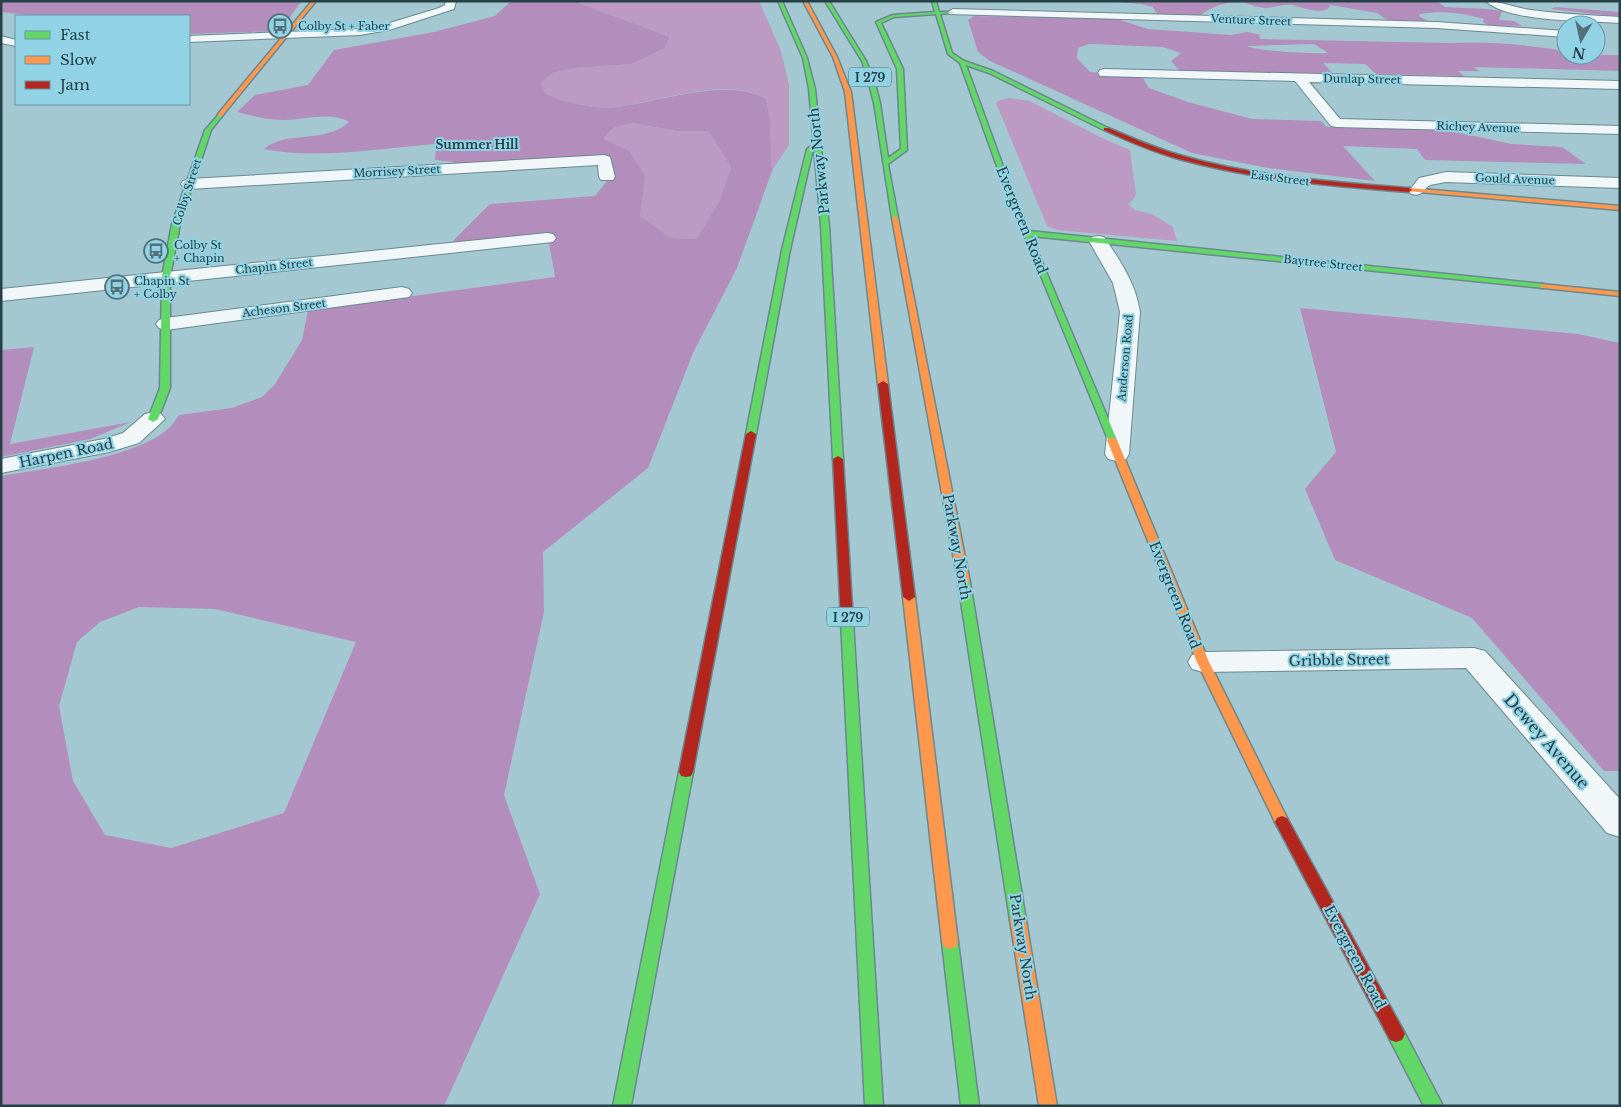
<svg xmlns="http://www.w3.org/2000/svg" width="1621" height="1107" font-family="'Libre Baskerville',serif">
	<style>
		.green { fill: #bc9ac4 }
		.forest { fill: #b38ebc; fill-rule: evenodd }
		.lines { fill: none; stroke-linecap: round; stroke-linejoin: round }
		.street-casing { stroke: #6a888f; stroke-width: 2 }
		.fast-casing { stroke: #6a888f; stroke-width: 3 }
		.slow-casing { stroke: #6a888f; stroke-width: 3 }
		.jam-casing { stroke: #6a888f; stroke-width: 3 }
		.street { fill: #f1f7f8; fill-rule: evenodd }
		.fast { fill: #63d668; fill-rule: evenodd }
		.slow { fill: #ff974d; fill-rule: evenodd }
		.jam { fill: #b3261e; fill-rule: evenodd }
		.labels { text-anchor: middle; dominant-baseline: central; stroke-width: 4; stroke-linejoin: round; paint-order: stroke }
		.far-street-label { font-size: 11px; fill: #254047; stroke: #91d3e4 }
		.far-poi-label { font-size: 11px; fill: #254047; stroke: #91d3e4; text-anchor: start }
		.shield { fill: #91d3e4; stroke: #456c76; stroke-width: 1 }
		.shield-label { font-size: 12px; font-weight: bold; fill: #254047 }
		.far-neighbourhood-label { font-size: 12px; font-weight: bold; fill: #254047; stroke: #91d3e4 }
		.street-label { font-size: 14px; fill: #254047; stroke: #91d3e4 }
		.near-street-label { font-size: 16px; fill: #254047; stroke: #91d3e4 }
	</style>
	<rect width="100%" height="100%" fill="#a4c8d1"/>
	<path class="green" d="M579,1h180l22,50 8,34v60l-17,26 -2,-52 -4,-20c-36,-24 -108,3 -149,8 -25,2 -48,-4 -71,-13l-5,-11 11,-10 24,-5 56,-4 33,-16 5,-11 -91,-34z
		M1009,98l21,3 70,36 30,13 6,44 -3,6 -5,4 7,6 17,4 21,13 4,14 -120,-11 -10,-4 -51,-123 4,-3z
		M632,123l44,8h32l23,36 -12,35 -23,37 -25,-1 -32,-22 6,-42 -43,-34 11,-12z"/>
	<path class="forest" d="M1,1h301l-23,30 -90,3v-18h-153l-35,-4z
		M511,1h68v2l91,34 -5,11 -33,16 -56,4 -24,5 -11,10 5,11c23,9 46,15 71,13 42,-5 113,-31 149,-8l4,20 2,52 -35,97 -44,85 -45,115 -105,84 1,60 -40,183 36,99 -96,212h-443v-630c45,-8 135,-17 169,-49 3,-3 6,-8 9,-12l53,-7 30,-11 13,-13 27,-44 6,-30 247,-33 -8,-45 -97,12 40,-40 105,-8 15,-19 -3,-16 -153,4 -1,-3 -18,-2 1,-16c-54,4 -120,16 -172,5 22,-19 62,-5 85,-27 -18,-11 -45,-2 -65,-2 -16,0 -32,-4 -47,-8l18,-17 53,-10 26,-35 100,-18 61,-16zM632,123l44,8h32l23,36 -12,35 -23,37 -25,-1 -31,-22 5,-41 -16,-24 -26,-12 10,-11zM139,607l76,2 141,33 -72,171 -113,35 -66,-13 -32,-54 -14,-75 18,-64 23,-20z
		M1105,1l333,1 7,5 43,2 14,2 -3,9 15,1 8,5 -34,-1 -5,-3 1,-3c-22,-6 -42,-9 -64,-5l-1,2 9,5 -41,-1 -10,-7 -47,-8 -1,3c-11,7 -26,-1 -38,-3 -9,-1 -18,3 -27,3 -7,-1 -12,-3 -19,-5 -14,-3 -34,3 -44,12l-44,-1 -4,-7 -12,-3z
		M1555,7l65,5v5l-69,-8z
		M974,16l143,3 31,10 83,6 16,-3 14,3 -2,1 2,3 190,4c39,-2 77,2 115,8v4h54v16l-146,-4 5,4h-21l6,5 -88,-2 -11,-10 -42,-1 11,12 -154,-4 -9,-10 10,-8 -18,-6 -74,-3 -11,4 -1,10 13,14 52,4 7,12 39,14 64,17 69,2 6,6 118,3 67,14 50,3 24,17 -161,-4 -8,-11 -74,-3 32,35 -107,-13 -76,-15 -202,-92 -12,-9 -10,-32zM1314,44l14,9c-12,1 -74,-2 -81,-7z
		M1300,308l278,26 42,9v428h-16l-132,-153 -137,-58 -30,-71 31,-37z
		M34,347l-24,97 121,-22 -41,17 -89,18v-107z"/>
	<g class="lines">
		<g class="street-casing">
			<path id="street" d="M446,1h10l-2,8 -65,21 -29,5 -171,7v-6l171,-7 23,-4 56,-17 6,-3z
				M1486,1c15,0 29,7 45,9 29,4 59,5 89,7v6c-30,-2 -114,-1 -134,-22z
				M953,9l483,13 130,9v6l-130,-9 -487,-14 -1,-2z
				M1,36l15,4v6l-15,-3z
				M1104,69l516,12v8l-311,-7 31,37 280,7v8l-284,-7 -5,-1 -36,-45 -195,-5 -2,-3 2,-3z
				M605,155l5,2 5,20 -2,3h-12l-2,-3 -1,-12 -409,24 -6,-2 -2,-3 2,-3 6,-2z
				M1446,172l174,6v10l-174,-6 -16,3c-8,5 -7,12 -19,9l-2,-3 10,-13z
				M547,233l6,1 3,4 -3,4 -552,59v-12z
				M1098,236l6,1c16,23 32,47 36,75l-11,142 -3,5 -9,2 -9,-2 -3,-5 15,-142 -7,-29 -24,-42 3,-4z
				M402,287l7,2 3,4 -3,4 -243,33 -7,-2 -3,-4 3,-4 7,-2z
				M153,412l8,2 4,5 -26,24 -30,9 -108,21v-14l103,-20 19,-6 22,-19z
				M1474,648l11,3 135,148v38l-13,-4 -141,-165 -263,4 -11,-3 -4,-7 4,-7 11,-3z"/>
		</g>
		<g class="fast-casing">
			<path id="fast" d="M778,1h4l25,57 8,31 14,137 14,233 -5,3 -5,-3 -12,-233 -12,-137 -6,-31z
				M825,1h4l37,60 8,19 6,23 8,55 13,-9 -4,-80 -21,-47 17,-7 42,-3 -3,-11h4l3,11h16l-15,2 12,39 12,8 29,10 115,57v2h-4l-115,-57 -23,-8 43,118 20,48 515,53 4,2 -4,2 -513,-52 86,204 -5,3 -3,-1 -106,-259 -43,-120 -12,-9 -12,-40 -42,3 -13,6 22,46 4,81 -19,14 10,54 -3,2 -3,-2 -18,-115 -6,-23 -6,-19z
				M220,113l3,2 -12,15 -31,94 -10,53v111l-12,31 -5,3 -5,-3 12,-31 2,-111 10,-53 33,-94z
				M810,147l3,2 -23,101 -34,184 -5,3 -5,-3 36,-184 25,-101z
				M964,578l6,4 56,338 -2,5 -6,2 -6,-2 -2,-5 -52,-338z
				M847,617l6,4 30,485h-18l-24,-485z
				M686,767l5,1 2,4 -62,334h-18l66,-334 2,-4z
				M950,935l6,2 2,5 21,164h-18l-19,-164 2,-5z
				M1396,1026l6,2 41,78h-19l-37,-72 3,-6z"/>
		</g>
		<g class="slow-casing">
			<path id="slow" d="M312,1h4l-94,115h-4v-2z
				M803,1h4l30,56 14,35 37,292 -5,3 -5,-3 -33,-292 -12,-35z
				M1409,188l211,18v4l-213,-19 -1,-1z
				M895,216l3,2 72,364 -6,4 -6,-4 -66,-364z
				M1541,284l79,8v4l-76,-8h-3z
				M1112,437l5,3 92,222 80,160 -2,4 -5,2 -5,-2 -80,-164 -90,-222z
				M909,593l6,4 43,345 -2,5 -6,2 -6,-2 -2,-5 -39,-345z
				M1018,913l6,2 2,5 31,186h-18l-29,-186 2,-5z"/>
		</g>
		<g class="jam-casing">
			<path id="jam" d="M1104,128h4c25,10 49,21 75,28 73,21 150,26 226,32l3,2 -3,2c-77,-6 -155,-12 -230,-33 -26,-7 -51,-18 -75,-29z
				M883,381l5,3 27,213 -6,4 -6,-4 -25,-213z
				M751,431l5,3 -63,338 -2,4 -5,1 -5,-1 -2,-4 67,-338z
				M838,456l5,3 10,162 -6,4 -6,-4 -8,-162z
				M1282,816l5,2 115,210 3,6 -3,6 -6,2 -6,-2 -115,-218 2,-4z"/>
		</g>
		<use href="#street" class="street"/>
		<use href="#fast" class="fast"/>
		<use href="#slow" class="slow"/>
		<use href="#jam" class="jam"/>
	</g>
	<defs>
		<g id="bus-ring" transform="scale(1.25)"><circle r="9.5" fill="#91d3e4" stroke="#517077" stroke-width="1.5"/><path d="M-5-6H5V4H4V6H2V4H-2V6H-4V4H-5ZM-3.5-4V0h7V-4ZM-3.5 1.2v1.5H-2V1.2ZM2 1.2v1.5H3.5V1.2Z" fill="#517077"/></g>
	</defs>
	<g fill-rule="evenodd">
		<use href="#bus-ring" x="280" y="26"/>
		<use href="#bus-ring" x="156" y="251"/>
		<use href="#bus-ring" x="117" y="287"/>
	</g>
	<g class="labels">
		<g class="far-street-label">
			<text transform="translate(1251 20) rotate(2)">Venture Street</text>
			<text transform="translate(1362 79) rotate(1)">Dunlap Street</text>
			<text transform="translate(1478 127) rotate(2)">Richey Avenue</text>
			<text transform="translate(397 171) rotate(-3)">Morrisey Street</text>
			<text transform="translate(1280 178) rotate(7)">East Street</text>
			<text transform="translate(1515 179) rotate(2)">Gould Avenue</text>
			<text transform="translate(187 192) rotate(-72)">Colby Street</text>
			<text transform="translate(1323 263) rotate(6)">Baytree Street</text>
			<text transform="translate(274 266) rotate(-6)">Chapin Street</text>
			<text transform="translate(284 308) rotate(-7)">Acheson Street</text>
			<text transform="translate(1125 358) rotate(-85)">Anderson Road</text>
		</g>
		<g class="far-poi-label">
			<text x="298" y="26">Colby St + Faber</text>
			<text x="174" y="245">Colby St<tspan x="174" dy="13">+ Chapin</tspan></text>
			<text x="134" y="281">Chapin St<tspan x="134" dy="13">+ Colby</tspan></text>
		</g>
		<g class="shield">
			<rect x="849" y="67.5" width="42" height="19" rx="4"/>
			<rect x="827" y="607.5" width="42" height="19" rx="4"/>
		</g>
		<g class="shield-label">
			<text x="870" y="77">I 279</text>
			<text x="848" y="617">I 279</text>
		</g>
		<g class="far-neighbourhood-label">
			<text x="477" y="144">Summer Hill</text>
		</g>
		<g class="street-label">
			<text transform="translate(819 161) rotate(-96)">Parkway North</text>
			<text transform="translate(1022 220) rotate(68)">Evergreen Road</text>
			<text transform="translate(66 453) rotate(-12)">Harpen Road</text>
			<text transform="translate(957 547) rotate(80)">Parkway North</text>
			<text transform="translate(1175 595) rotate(68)">Evergreen Road</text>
			<text transform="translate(1339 660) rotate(-1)">Gribble Street</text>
			<text transform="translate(1023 947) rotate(81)">Parkway North</text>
			<text transform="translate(1355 957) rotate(62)">Evergreen Road</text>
		</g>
		<g class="near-street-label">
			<text transform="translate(1547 741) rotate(49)">Dewey Avenue</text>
		</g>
	</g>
	<rect width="1621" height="1107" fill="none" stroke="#254047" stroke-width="5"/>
	<rect x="15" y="15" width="175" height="90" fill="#91d3e4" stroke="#6698a5"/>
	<rect x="25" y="31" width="25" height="8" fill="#63d668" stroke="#6698a5"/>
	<text x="60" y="40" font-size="15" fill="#254047">Fast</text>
	<rect x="25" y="56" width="25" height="8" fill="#ff974d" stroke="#6698a5"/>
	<text x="60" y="65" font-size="15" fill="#254047">Slow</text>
	<rect x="25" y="81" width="25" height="8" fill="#b3261e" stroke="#6698a5"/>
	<text x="60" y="90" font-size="15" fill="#254047">Jam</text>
	<g transform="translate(1581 40) rotate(189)"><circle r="24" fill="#91d3e4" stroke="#6698a5"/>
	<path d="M0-4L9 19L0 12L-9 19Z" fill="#517077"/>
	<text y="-8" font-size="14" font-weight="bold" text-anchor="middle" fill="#254047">N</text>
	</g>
</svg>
